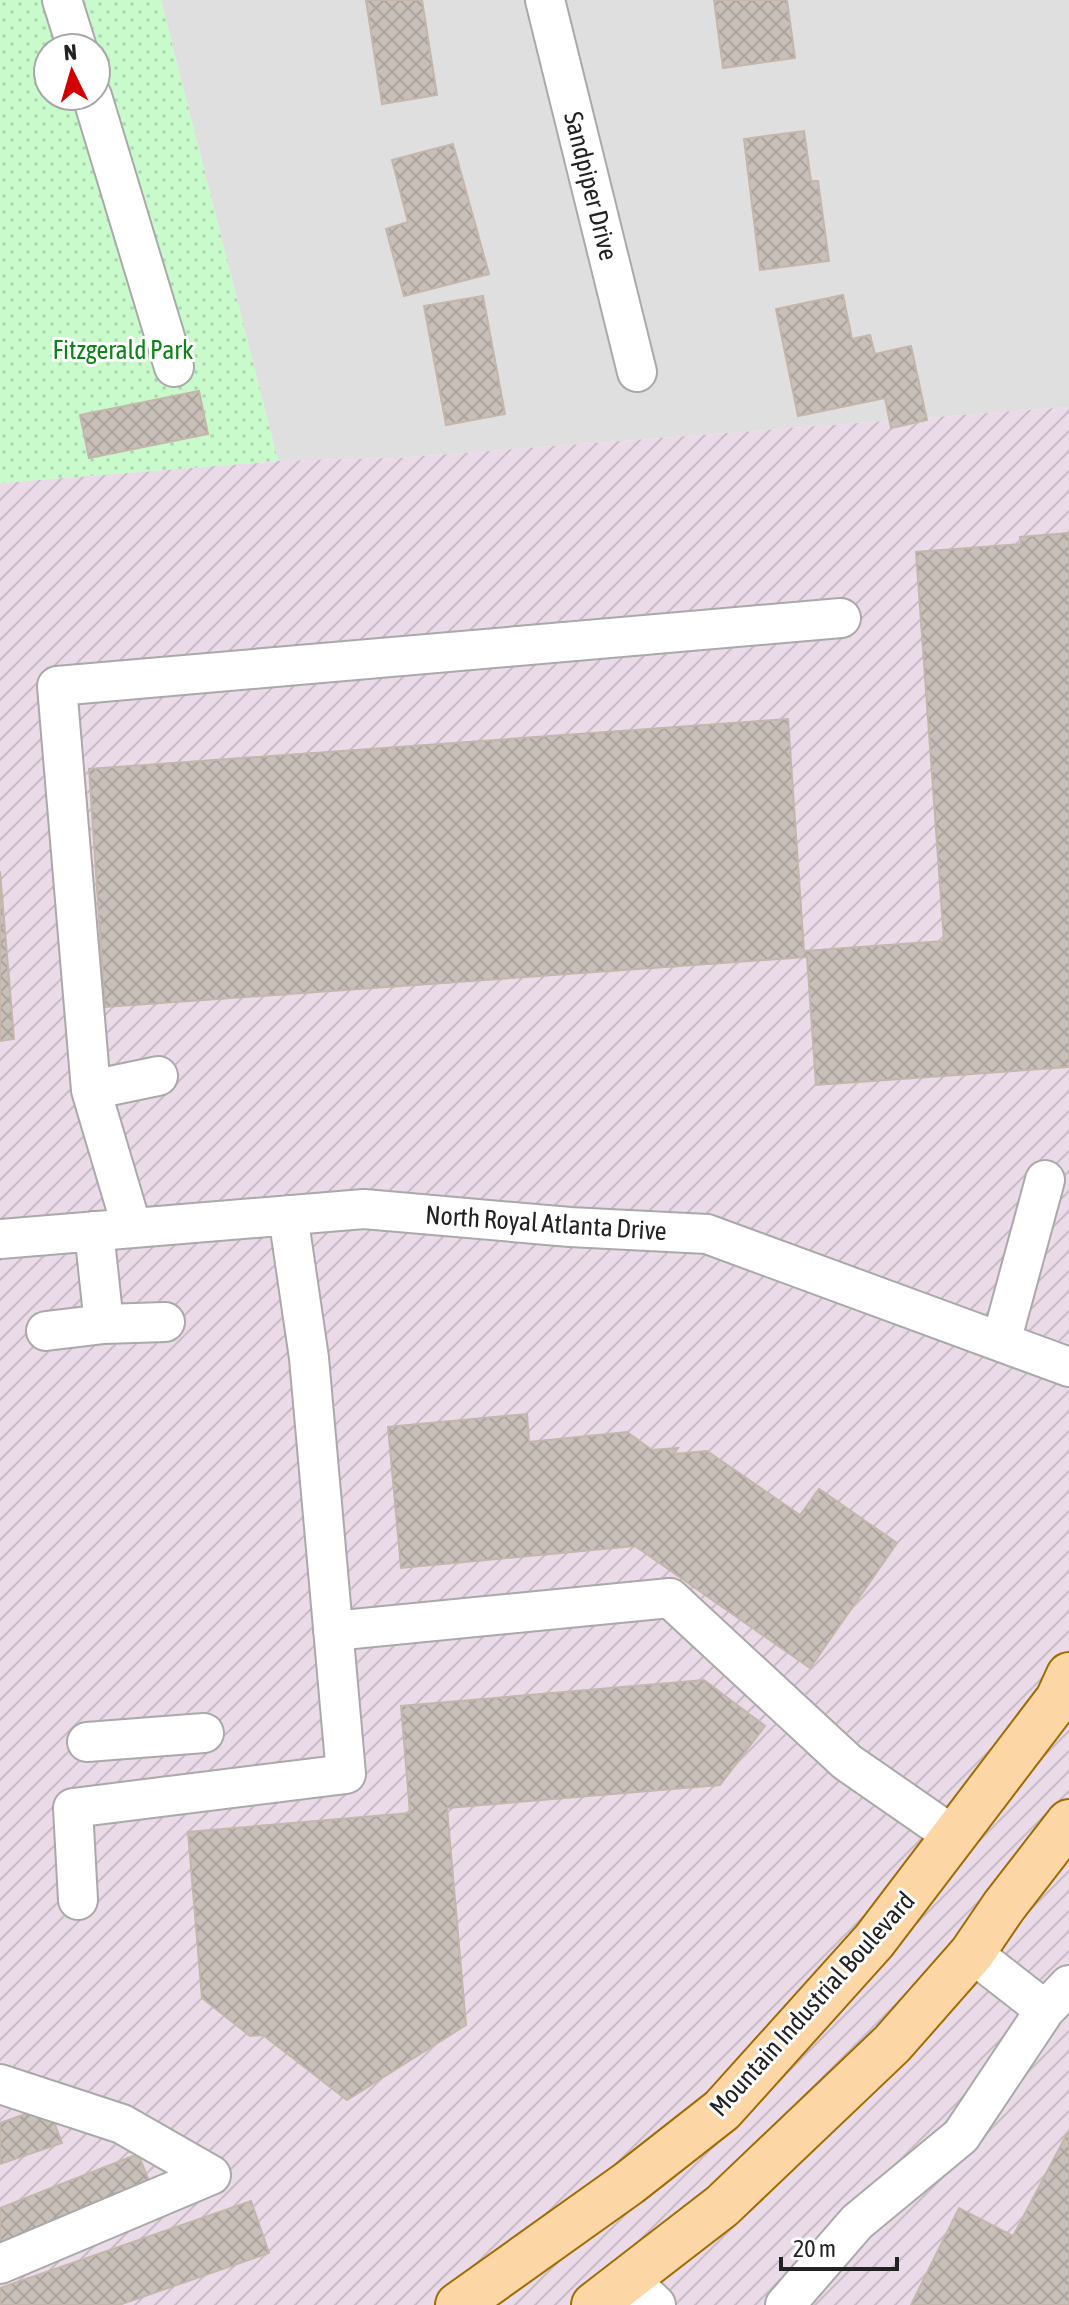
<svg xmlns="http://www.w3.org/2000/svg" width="1069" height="2305" font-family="'Asap Condensed',sans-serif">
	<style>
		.residential { fill: #e0dfdf }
		.industrial { fill: url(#industrial-furrows) }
		.park { fill: url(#park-dots); fill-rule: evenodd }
		.building { fill: url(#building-cross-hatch); stroke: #c4b6ab; stroke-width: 2 }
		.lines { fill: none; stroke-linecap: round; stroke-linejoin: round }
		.minor-casing { stroke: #a9a9a9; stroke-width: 42 }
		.major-casing { stroke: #a06b00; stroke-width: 48 }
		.minor { stroke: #fff; stroke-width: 38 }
		.major { stroke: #fcd6a4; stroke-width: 44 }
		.labels { text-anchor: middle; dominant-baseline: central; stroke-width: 6; stroke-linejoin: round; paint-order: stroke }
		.street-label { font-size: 26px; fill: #222; stroke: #fff }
		.park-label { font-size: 26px; fill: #0c8416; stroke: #fff }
	</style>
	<defs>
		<pattern id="industrial-furrows" width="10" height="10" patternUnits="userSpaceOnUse" patternTransform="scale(2)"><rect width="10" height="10" fill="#ebdbe8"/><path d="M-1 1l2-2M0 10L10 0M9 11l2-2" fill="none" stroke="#c9bcc7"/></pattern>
		<pattern id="park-dots" width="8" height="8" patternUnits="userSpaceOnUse" patternTransform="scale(2)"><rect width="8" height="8" fill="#c8facc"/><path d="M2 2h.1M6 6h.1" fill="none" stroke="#acd6af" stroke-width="1.8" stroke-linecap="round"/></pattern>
		<pattern id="building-cross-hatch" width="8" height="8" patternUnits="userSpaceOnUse" patternTransform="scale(2)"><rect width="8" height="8" fill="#c7bfb8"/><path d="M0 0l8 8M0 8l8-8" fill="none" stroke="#aba49e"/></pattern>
	</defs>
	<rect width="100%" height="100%" fill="#f2efe9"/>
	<path class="residential" d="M161,0h908v407l-672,51 -119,3z"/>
	<path class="industrial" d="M1069,407v1898h-1069v-1822l278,-22 119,-3z"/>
	<path class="park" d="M0,0h161l117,461 -278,22zM48,48h48v48h-48z"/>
	<path class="building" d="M366,0h56l15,95 -55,9z
		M714,0h73l8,58 -72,10z
		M804,131l7,50h7l11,80 -69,9 -16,-131z
		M453,144l36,130 -85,22 -18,-67 22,-7 -16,-62z
		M843,295l9,44 18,-4 5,19 36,-8 16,74 -36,8 -6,-30 -87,18 -22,-107z
		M483,296l22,118 -59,11 -22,-119z
		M199,391l9,43 -119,24 -9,-43z
		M1069,533v534l-253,18 -9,-128 -702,50 -16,-238 699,-50 16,232 140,-10 -28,-389 105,-8 -1,-7z
		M0,871l14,168 -14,2z
		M527,1414l2,28 98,-10 25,18 26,-2 -4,6 33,-3 93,64 19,-26 78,54 -87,125 -175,-122 -234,22 -13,-141z
		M704,1680l61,46 -45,59 -273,23 19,217 -119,75 -84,-65 -13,1 -48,-38 -14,-166 222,-19 -9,-107z
		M48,2106l14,37 -62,21v-41z
		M1069,2130v175h-158l48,-97 54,28z
		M138,2154l14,34 -152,59v-39z
		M251,2201l18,52 -150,52h-119v-17z"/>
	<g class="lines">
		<g class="minor-casing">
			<path id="minor" d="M62,0l15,48
				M545,0l92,372
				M92,96l82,271
				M91,1090l67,-14
				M132,1228l-41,-138 -34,-404 784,-68
				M94,1231l10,93
				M0,1239l364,-30 206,18 137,7 362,133
				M46,1331l58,-7 61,-2
				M1001,1342l44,-162
				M333,1631l337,-33 177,164 108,75
				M87,1742l117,-9
				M78,1900l-5,-92 273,-34 -37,-416 -21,-143
				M972,1953l73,57 24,-25
				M0,2084l122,40 89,51 -211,89
				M629,2279l27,26
				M785,2305l72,-83 104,-86 84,-126"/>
		</g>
		<g class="major-casing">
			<path id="major" d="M458,2305l171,-122 93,-73 152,-169 184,-242 11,-24
				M594,2305l128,-99 170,-162 80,-91 32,-47 65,-84"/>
		</g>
		<use href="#minor" class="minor"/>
		<use href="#major" class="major"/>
	</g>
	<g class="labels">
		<g class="street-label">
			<text transform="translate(591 186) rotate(76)">Sandpiper Drive</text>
			<text transform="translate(546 1223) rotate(4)">North Royal Atlanta Drive</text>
			<text transform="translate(812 2004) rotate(-48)">Mountain Industrial Boulevard</text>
		</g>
		<g class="park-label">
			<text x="123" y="350">Fitzgerald Park</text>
		</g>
	</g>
	<g transform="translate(72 72) rotate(355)"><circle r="38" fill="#ffffff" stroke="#a7a7a7" stroke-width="2"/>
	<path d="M0-6L14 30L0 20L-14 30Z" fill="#d40000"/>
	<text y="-12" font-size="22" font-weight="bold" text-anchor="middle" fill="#222222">N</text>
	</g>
	<path d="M781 2257v12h116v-12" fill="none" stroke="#222222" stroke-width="4"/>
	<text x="793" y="2257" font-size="24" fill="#222222" stroke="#ffffff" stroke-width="6" paint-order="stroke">20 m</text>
</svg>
